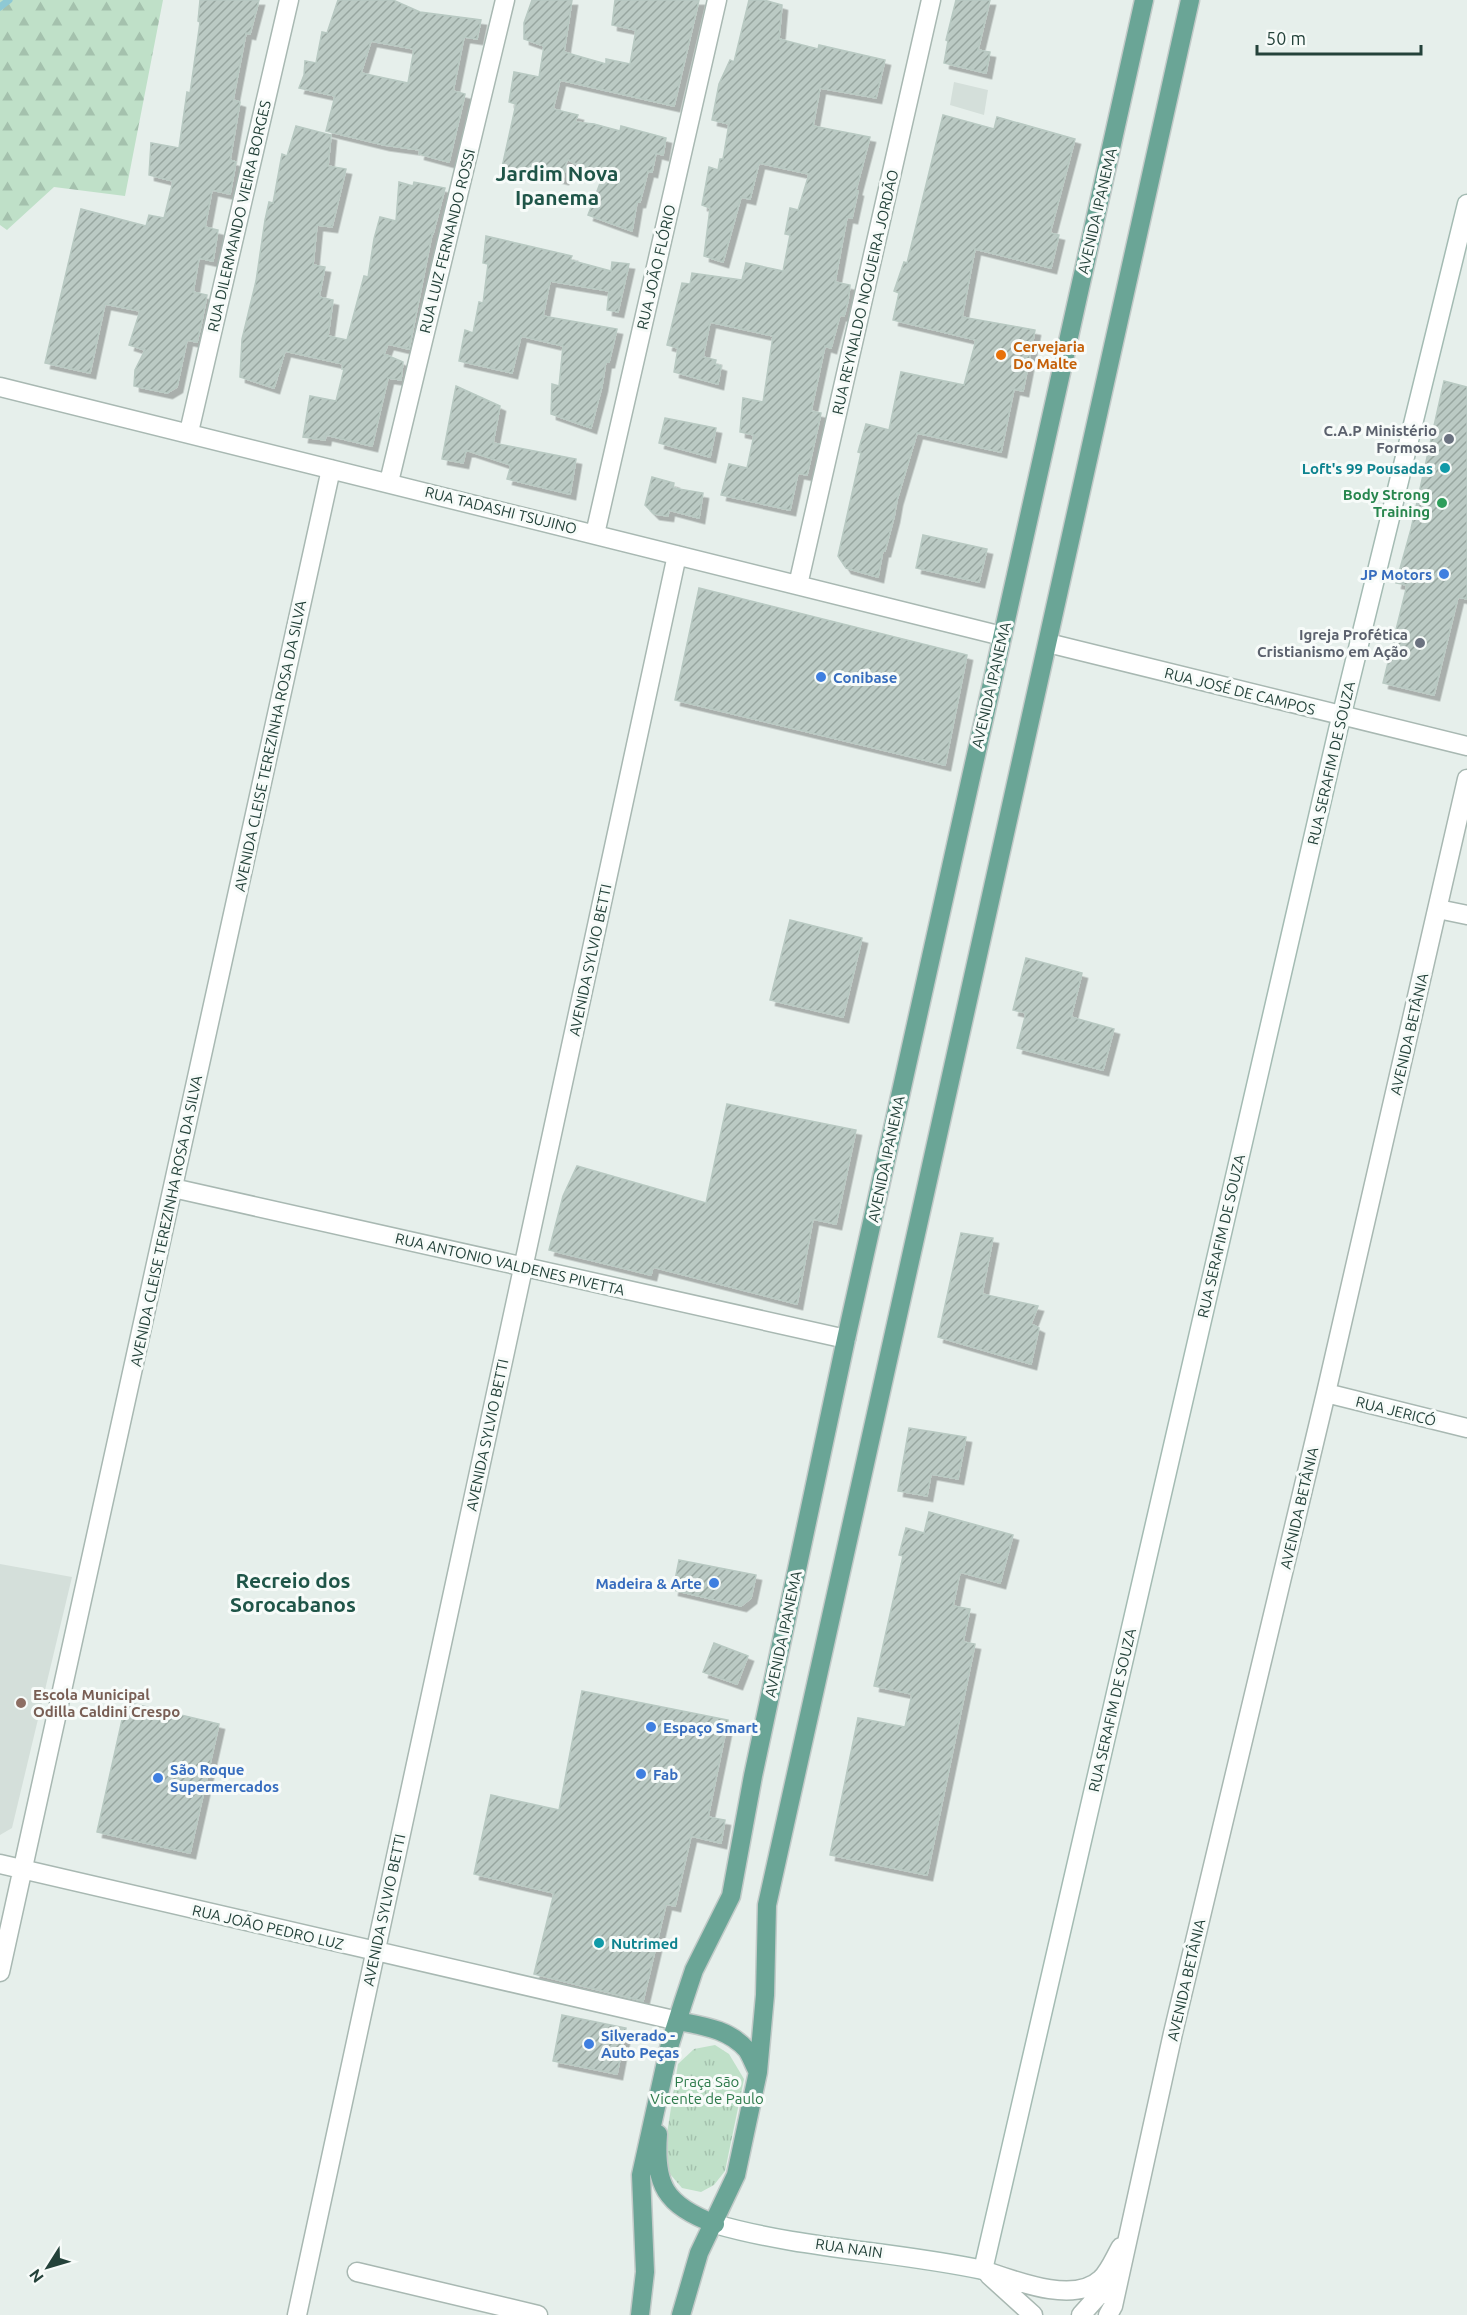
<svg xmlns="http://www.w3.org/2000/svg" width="1467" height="2315" font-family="Ubuntu,sans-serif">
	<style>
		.built { fill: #d4dfda }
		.forest { fill: url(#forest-firs) }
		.park { fill: url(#park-tufts) }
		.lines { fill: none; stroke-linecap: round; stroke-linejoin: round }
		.stream { stroke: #8ec9d4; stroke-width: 7 }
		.building { fill: url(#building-hatch); stroke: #b8c9c2; stroke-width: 1.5; fill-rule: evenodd; filter: url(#shadow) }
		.street-casing { stroke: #a8b8b2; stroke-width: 21 }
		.secondary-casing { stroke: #a4bbb3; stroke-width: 21 }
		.primary-casing { stroke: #c2cac8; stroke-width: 21 }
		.street { stroke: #fff; stroke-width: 18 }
		.secondary { stroke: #fff; stroke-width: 18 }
		.primary { stroke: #6aa596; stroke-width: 18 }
		.food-dot { fill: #e8710a; stroke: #f7fbf9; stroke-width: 2 }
		.worship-dot { fill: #6b7280; stroke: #f7fbf9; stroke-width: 2 }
		.culture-dot { fill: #0f9aa8; stroke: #f7fbf9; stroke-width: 2 }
		.leisure-dot { fill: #2e9e5b; stroke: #f7fbf9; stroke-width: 2 }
		.shop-dot { fill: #3f7fe0; stroke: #f7fbf9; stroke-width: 2 }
		.education-dot { fill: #8d6e63; stroke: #f7fbf9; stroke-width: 2 }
		.labels { text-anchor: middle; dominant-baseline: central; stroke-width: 6; stroke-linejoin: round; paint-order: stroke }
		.street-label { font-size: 15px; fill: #24423a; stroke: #f7fbf9 }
		.food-label { font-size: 15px; font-weight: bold; fill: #c56008; stroke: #f7fbf9; text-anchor: start }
		.worship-label { font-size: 15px; font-weight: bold; fill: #5b616d; stroke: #f7fbf9; text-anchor: end }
		.culture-label { font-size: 15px; font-weight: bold; fill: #0d838f; stroke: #f7fbf9; text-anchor: end }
		.leisure-label { font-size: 15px; font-weight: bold; fill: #27864d; stroke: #f7fbf9; text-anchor: end }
		.shop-label { font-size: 15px; font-weight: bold; fill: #366cbe; stroke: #f7fbf9; text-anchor: start }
		.education-label { font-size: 15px; font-weight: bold; fill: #785e54; stroke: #f7fbf9; text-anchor: start }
		.park-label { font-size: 15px; fill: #2d7a4b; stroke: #f7fbf9 }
		.district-label { font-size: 21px; font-weight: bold; fill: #1f5548; stroke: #f7fbf9 }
	</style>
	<defs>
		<pattern id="forest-firs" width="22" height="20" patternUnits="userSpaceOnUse" patternTransform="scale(1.5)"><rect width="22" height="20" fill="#bfe0c8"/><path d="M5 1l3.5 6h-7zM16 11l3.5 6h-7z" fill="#a4c1ad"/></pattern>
		<pattern id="park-tufts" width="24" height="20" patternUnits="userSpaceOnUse" patternTransform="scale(1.5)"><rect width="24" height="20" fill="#bfe0c8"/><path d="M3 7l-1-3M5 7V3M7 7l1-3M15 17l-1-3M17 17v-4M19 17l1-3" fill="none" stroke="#a4c1ad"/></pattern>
		<pattern id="building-hatch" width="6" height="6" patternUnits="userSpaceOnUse" patternTransform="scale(1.5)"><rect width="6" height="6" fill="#bbcac4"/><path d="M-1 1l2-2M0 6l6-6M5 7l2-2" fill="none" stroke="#98a6a0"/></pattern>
		<filter id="shadow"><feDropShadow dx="5.5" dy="5.5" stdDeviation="0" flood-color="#0004"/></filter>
	</defs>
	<rect width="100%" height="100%" fill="#e6efeb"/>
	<path class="built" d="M954,82l34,8 -4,25 -34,-10z
		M0,1564l72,13 -60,251 -12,7z"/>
	<path class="forest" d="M0,0h163l-38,196 -71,-9 -47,43 -7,-5z"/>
	<path class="park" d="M715,2045l14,9 15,25 -19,92 -11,14 -13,7 -19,-4 -12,-14 -6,-22 14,-88 16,-15z"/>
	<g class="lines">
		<path class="stream" d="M0,7l9,-7"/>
	</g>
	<path class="building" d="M200,0h59l-9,34 -4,-1 -13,67 7,2 -10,58 6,2 -6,32 -18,-4 -7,37 13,3 -5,31 -14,-3 -6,34 14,3 -6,30 -4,17 -10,-2 -10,47 -10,6 -33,-7 1,-16 10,-20 -16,-5 11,-34 -35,-7 -15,69 -45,-10 36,-154 65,17 3,-11 15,3 9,-37 -24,-6 2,-32 28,5 8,-56 3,1 10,-71 -2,-1z
		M338,0h55l27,12 61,8 -4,19 -13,-2 -11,54 12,3 -16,68 -30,-8 1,-4 -36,-5 -58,-14 9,-35 -36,-8 5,-13 1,-14 11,2 6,-31 5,1zM371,41l43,8 -6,34 -47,-10z
		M532,0h40l-8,52 42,12v-5l24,5 6,-34 -24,-5 3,-25h84l-25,106 -114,-26 -7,29 25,6 -3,7 19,2 26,7 1,-5 45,12 -3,17 -7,-2 -4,19 -4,-1 -8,31h-3l-5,29 -44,-16 14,-37 -35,-19 -4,20 -39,-10 -1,6 -21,-8 14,-63 -7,-2 5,-30 25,5 5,-31 -20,-7v-16z
		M749,0h15l18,5 -3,34 39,10 1,-4 66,15 -9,38 -56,-10 -7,38 57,11 -14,53 2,1 -6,27 -5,-1 -12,65 15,3 -2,16 -4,15 -4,-1 -9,33 -6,-2 -14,65 10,2 -14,62 -9,-2 -8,37 -69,-15 8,-31 18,4 7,-33 -14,-3 3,-34 20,4 10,-66 -63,-14 -7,35 13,3 -1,4 6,2 -3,18 -44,-12 4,-24 -11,-3 15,-62 8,1 2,-11 50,7 4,-17 37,8 7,-36 -5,-1 5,-26 8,2 11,-36 -50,-11 -9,36 -9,-2 -18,65 -19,-6 6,-48 -8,-3 7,-38 9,3 2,-11h3l6,-35 -17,-4 7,-36 11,-24 4,2z
		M956,0h34l-12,50 12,2 -4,21 -42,-10 4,-22 -2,-1z
		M943,115l51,14 3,-12 78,22 -25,94 9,2 -8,33 -76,-19 -13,68 73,13 -12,61 -9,-2 -13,63 -84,-19 -20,67 -3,17 -9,34 -2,-1 -5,27 -32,-9 -8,-12 23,-103 -3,-1 8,-28 23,6 12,-58 63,13 12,-45 -83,-20 6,-27 -5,-2 10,-29 3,1z
		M296,126l35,9 -3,31 18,3 -14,58 -15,-2 -4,40 12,2 -6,30 14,3 -5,36 19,4 17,-64 4,1 6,-38 6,-22 16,4 3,-39 14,4 1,-4 31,6 -12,46h-1l-23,115 -21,-5 -4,10 19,8 -2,18 -13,-2 -16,68 -46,-11 -1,5 -22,-3 7,-41 26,5 8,-32h-2l1,-5 -58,-13 -11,37 -34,-11 2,-38 14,-58 9,-61 4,-18 4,1 9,-49 5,2z
		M486,236l86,20 -2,4 41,11 1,-9 17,2 -11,48 -11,-2 2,-19 -59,-10 -7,35 74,13 -8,33 -3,-1 -4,25 -11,42 -40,-14 1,-30 7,2 4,-40 -42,-10 -9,37 -53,-12 6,-31 8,3 6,-31 4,1 5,-39 -5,-1z
		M1444,381l23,6v212l-9,-2 -24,98 -51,-12 24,-98 -11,-2 15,-54z
		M456,386l44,20 -7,37 83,16 -6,35 -63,-15 4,-14 -45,-15 -3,13 -21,-4z
		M665,418l51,10 -6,29 -51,-14z
		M652,477l22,6 -1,5 30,5 -4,25 -30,-8 -1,6 -14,-2 -9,-9z
		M923,535l64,14 -8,33 -63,-14z
		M699,588l268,67 -22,110 -270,-65z
		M790,920l72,18 -19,79 -73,-17z
		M1026,958l56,15 -11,44 43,12 -11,41 -86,-22 9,-35 -13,-3z
		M727,1104l129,26 -20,94 -23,-5 -16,85 -144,-37 -2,8 -102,-25 14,-54 14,-30 129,37z
		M961,1233l32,5 -11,56 56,12 -7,18 8,4 -8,36 -93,-27z
		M909,1428l57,9 -8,42 -27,-5 -4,22 -29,-5z
		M929,1512l84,23 -13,48 -40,-11 -7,34 17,3 -7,33 12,2 -48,231 -97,-20 28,-137 47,9 7,-33 -38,-8 29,-130 -4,-1 7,-27 18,5z
		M679,1560l77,15 -5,23 -10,8 -68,-16z
		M714,1643l34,13 -11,28 -34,-12z
		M582,1691l146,29 -20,97 17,3 -4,23 -30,-7 -16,70 -9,-2 -23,97 -109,-27 20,-81 -80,-19 17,-79 68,15z
		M126,1702l93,22 -29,129 -93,-21z
		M562,2015l64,13 -9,46 -64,-13z"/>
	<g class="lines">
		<g class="street-casing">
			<path id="street" d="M0,387l1002,249
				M189,432l100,-432
				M389,482l116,-482
				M595,534l122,-534
				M798,585l133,-585
				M1048,643l419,103
				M1438,909l29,6
				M173,1188l673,151
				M1326,1393l141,35
				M0,1864l678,157
				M0,1972l331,-1503
				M983,2270c30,10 91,35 118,9 8,-7 14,-22 20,-32
				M357,2272l181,43
				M989,2275l44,40
				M297,2315l380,-1760
				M1081,2315l28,-31 3,-8
				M1108,2315l5,-9 60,-273 153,-640 141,-614"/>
		</g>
		<g class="secondary-casing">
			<path id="secondary" d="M715,2224c87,25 179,27 268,46l355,-1540 129,-526"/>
		</g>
		<g class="primary-casing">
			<path id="primary" d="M678,2021c25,5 51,8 69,29 4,6 7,15 11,22
				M658,2134c-4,51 7,71 57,90
				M640,2315l5,-43 -4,-97 29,-131 13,-41 11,-33 37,-74 22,-120 93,-437 298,-1339
				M681,2315l18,-62 37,-78 22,-103 7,-77 2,-90 423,-1905"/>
		</g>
		<use href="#street" class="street"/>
		<use href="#secondary" class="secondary"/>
		<use href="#primary" class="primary"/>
	</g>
	<circle class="food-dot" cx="1001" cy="355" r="6"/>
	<g class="worship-dot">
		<circle cx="1449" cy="439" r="6"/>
		<circle cx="1420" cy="643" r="6"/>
	</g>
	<g class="culture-dot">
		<circle cx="1445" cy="468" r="6"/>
		<circle cx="599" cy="1943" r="6"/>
	</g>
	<circle class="leisure-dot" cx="1442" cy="503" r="6"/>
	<g class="shop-dot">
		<circle cx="1444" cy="574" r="6"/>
		<circle cx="821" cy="677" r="6"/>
		<circle cx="714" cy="1583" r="6"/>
		<circle cx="651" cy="1727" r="6"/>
		<circle cx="641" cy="1774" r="6"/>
		<circle cx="158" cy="1778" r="6"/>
		<circle cx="589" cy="2044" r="6"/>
	</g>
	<circle class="education-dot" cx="21" cy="1703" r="6"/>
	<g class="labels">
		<g class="street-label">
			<text transform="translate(1097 211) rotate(-77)">AVENIDA IPANEMA</text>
			<text transform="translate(239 216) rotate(-77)">RUA DILERMANDO VIEIRA BORGES</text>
			<text transform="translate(447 241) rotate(-76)">RUA LUIZ FERNANDO ROSSI</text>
			<text transform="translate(656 267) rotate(-77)">RUA JOÃO FLÓRIO</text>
			<text transform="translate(865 292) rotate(-77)">RUA REYNALDO NOGUEIRA JORDÃO</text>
			<text transform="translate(501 510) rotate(14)">RUA TADASHI TSUJINO</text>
			<text transform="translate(991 685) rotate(-77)">AVENIDA IPANEMA</text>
			<text transform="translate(1240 691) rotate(14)">RUA JOSÉ DE CAMPOS</text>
			<text transform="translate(270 746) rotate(-78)">AVENIDA CLEISE TEREZINHA ROSA DA SILVA</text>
			<text transform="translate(1331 763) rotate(-77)">RUA SERAFIM DE SOUZA</text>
			<text transform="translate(590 960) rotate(-78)">AVENIDA SYLVIO BETTI</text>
			<text transform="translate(1409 1034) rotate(-77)">AVENIDA BETÂNIA</text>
			<text transform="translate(886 1159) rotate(-78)">AVENIDA IPANEMA</text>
			<text transform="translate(166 1221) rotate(-78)">AVENIDA CLEISE TEREZINHA ROSA DA SILVA</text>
			<text transform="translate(1221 1236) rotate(-77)">RUA SERAFIM DE SOUZA</text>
			<text transform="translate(510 1264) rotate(13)">RUA ANTONIO VALDENES PIVETTA</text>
			<text transform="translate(1396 1411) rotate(14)">RUA JERICÓ</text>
			<text transform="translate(487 1435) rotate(-78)">AVENIDA SYLVIO BETTI</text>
			<text transform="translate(1299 1508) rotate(-77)">AVENIDA BETÂNIA</text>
			<text transform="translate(783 1634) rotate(-78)">AVENIDA IPANEMA</text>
			<text transform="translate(1112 1710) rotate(-77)">RUA SERAFIM DE SOUZA</text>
			<text transform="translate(384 1910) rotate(-78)">AVENIDA SYLVIO BETTI</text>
			<text transform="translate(268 1927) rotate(13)">RUA JOÃO PEDRO LUZ</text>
			<text transform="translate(1186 1980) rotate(-77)">AVENIDA BETÂNIA</text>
			<text transform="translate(849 2248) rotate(8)">RUA NAIN</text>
		</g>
		<g class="food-label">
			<text x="1013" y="346">Cervejaria<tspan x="1013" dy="17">Do Malte</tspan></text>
		</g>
		<g class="worship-label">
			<text x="1437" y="430">C.A.P Ministério<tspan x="1437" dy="17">Formosa</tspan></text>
			<text x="1408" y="634">Igreja Profética<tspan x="1408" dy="17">Cristianismo em Ação</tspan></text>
		</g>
		<g class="culture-label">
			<text x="1433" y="468">Loft's 99 Pousadas</text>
			<text x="611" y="1943" text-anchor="start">Nutrimed</text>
		</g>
		<g class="leisure-label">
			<text x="1430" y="494">Body Strong<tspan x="1430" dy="17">Training</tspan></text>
		</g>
		<g class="shop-label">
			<text x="1432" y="574" text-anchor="end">JP Motors</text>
			<text x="833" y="677">Conibase</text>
			<text x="702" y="1583" text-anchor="end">Madeira &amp; Arte</text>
			<text x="663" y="1727">Espaço Smart</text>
			<text x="170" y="1769">São Roque<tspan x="170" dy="17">Supermercados</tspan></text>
			<text x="653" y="1774">Fab</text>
			<text x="601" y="2035">Silverado -<tspan x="601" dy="17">Auto Peças</tspan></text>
		</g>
		<g class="education-label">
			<text x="33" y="1694">Escola Municipal<tspan x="33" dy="17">Odilla Caldini Crespo</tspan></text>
		</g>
		<g class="park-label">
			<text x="707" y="2081">Praça São<tspan x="707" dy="17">Vicente de Paulo</tspan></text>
		</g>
		<g class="district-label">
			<text x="557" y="173">Jardim Nova<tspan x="557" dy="24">Ipanema</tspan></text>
			<text x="293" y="1580">Recreio dos<tspan x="293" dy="24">Sorocabanos</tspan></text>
		</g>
	</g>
	<g transform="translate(48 2267) rotate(233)" stroke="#f7fbf9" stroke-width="4.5" paint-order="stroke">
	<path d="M0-4.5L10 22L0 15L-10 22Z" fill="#24423a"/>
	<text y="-9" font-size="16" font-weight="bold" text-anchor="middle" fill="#24423a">N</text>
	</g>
	<path d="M1257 45v9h164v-9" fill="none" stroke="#24423a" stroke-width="3"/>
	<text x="1266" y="45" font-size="18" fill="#24423a" stroke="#f7fbf9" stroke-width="4.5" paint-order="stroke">50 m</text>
</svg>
